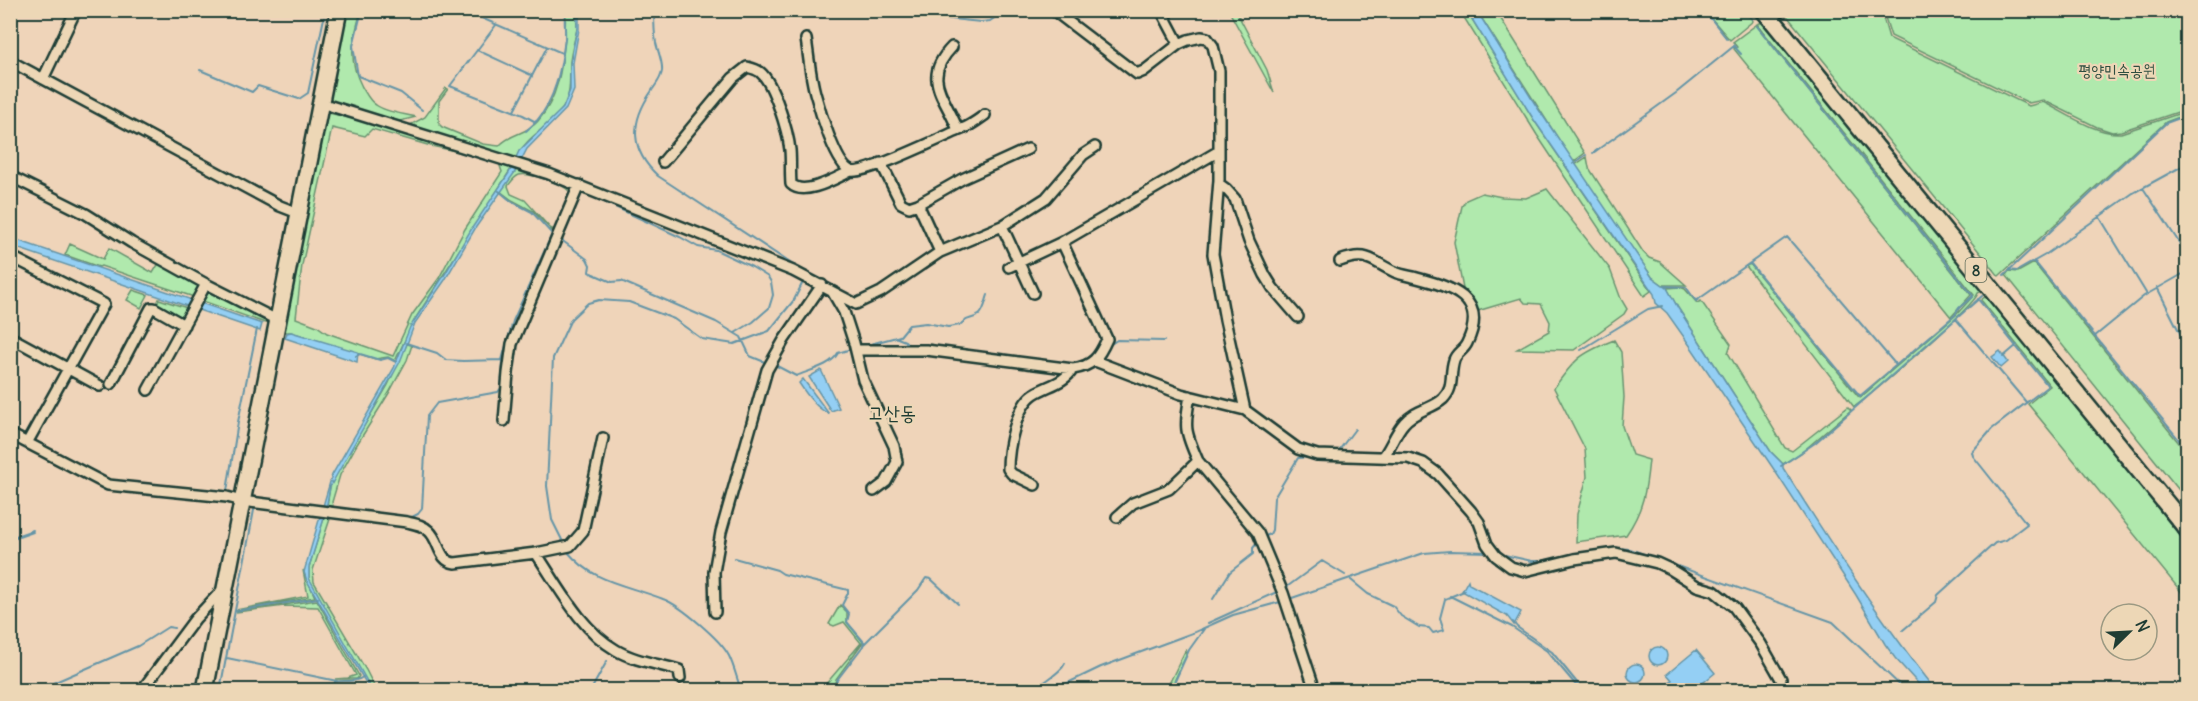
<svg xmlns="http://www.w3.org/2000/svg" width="2198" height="701" font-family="Delius,'Poor Story',sans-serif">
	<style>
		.green { fill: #b0e9ad; stroke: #689370; stroke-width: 1.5 }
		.water { fill: #94cff4; stroke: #6595a7; stroke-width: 1.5 }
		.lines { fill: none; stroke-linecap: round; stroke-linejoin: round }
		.stream { stroke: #6595a7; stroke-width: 2 }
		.minor-casing { stroke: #1f3d34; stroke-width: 14 }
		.primary-casing { stroke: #1f3d34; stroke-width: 20 }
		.motorway-casing { stroke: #1f3d34; stroke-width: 21 }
		.minor { stroke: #edd7b6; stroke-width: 9 }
		.primary { stroke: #edd7b6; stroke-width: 15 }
		.motorway { stroke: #edd7b6; stroke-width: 16 }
		.labels { text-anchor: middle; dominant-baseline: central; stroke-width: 4.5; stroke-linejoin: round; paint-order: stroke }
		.shield { fill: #edd7b6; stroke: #5d6b5b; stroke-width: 1.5 }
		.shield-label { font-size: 15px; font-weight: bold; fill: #1f3d34 }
		.park-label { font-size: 16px; fill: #2e4e40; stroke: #edd7b6 }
		.quarter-label { font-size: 20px; fill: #1f3d34; stroke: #edd7b6 }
	</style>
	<rect width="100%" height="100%" fill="#efd4b9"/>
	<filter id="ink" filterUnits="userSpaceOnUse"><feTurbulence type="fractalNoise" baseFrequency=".0167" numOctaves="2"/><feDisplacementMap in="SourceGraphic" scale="12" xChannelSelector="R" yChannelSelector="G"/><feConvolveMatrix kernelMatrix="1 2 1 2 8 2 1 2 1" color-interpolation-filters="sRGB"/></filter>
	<g filter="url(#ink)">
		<path class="green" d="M347,11h14c-8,29 -14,47 1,76 4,6 7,14 14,18 9,7 28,9 40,12l-20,5 -66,-21z
			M567,11h10c-1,6 0,12 0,18 -2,11 -6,21 -7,33 -1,16 2,31 -7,46 -12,20 -38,27 -46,51l-107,-34 15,-8 21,-29 2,1 -9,12v23l3,3 41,17 16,2c11,-13 27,-11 39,-25 20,-22 24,-54 27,-83 1,-9 -1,-19 2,-27z
			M1229,11h7l31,59 7,23z
			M1460,11h7l67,109 117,171 -7,5 -107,-161z
			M1477,11h19l89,142 -12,9z
			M1705,11h40l8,10 -23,19z
			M1783,11h98l8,27 140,68 14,-4c22,11 54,33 78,31l66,-22v3l-21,8 -167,154z
			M1883,11h304v98l-66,22 -9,1 -15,-5 -54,-27 -14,3 -138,-67z
			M1763,22l219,269 -4,2c-4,14 -107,102 -124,114l-108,-141 4,-2 108,132 3,1 95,-82 18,-20 -217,-271z
			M1756,25l215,270 -20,22 -217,-268 3,-2 -4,-5z
			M329,113l54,13 97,30 -49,-10 -59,-17 -7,7 -33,-8 -30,137 -6,53 21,8 10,7 66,23 19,-41 27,-37 26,-49 37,-57 -3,-9 14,3 -98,153 -20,42 -7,-4 -13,2 -84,-27h-8l41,-209 2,-8z
			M1587,157l2,11 54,84 6,6 11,4 26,23h-23l-11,-8 -77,-112z
			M517,168l54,20 -1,4c-6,-8 -42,-20 -51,-17 -5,2 -8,7 -11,11l3,8 14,6 25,28 4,2 2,-1 -2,4 -21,-22 -21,-11 -12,-9z
			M1547,189l63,80 11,30 6,10 -3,5 -50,36 -57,-1 32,-18 1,-9 -9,-18 -16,-1 -4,-5 -47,14 -10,-18 -10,-52 8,-36 4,-6 16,-7 20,4 24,1z
			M70,244l33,15 6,-11 44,25 6,-10 39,20 1,4 -5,10 -93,-31 -2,1 -34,-12z
			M2034,263l153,190v47l-181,-225 3,-4 9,1z
			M1680,287l5,2 12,14 4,-2 30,43 -3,9 57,95 7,3 56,-44 3,3 -50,43 -18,11 -12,-12 -93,-144 -11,-20z
			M208,289l59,30 -2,4 -65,-23z
			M133,290l15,5 -7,13 -14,-8z
			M1986,296l201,248v55l-159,-195 22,-18 -69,-86z
			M159,299l28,9 -4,7 -5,2 -22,-11z
			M1614,340l7,12 3,45 -2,29 10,29 17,5c-3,30 -5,49 -23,75l-50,7 1,-28 10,-37 -2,-28 -31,-61c21,-29 25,-34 60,-48z
			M407,344l5,1 -5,15 -18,33 -33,53 -16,29 -8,27 1,4h-6l3,-19 6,-13 52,-89z
			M325,515l6,1 -18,54 1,12 52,88 10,20h-4l-8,-12 -55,-99v-12z
			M303,570l12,27 -79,13 72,-14z
			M317,600l42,76 -2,3h-22l13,-1 8,-3 -38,-68 -34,-1 -48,6z
			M840,605l7,7v10l16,20 -27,37 -3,11h-9l1,-5 36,-42 -17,-21 -10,4 -5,-2z
			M1186,649v7l-16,34h-4z"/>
		<path class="water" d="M577,11h2v18l-6,34 1,27 -8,19 -39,40 -12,23 -39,55 -31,53 -30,43 -15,39 -70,125 -5,28 -16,52v11l63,112h-2l-63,-109 -3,-9 28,-97 62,-107 16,-41 35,-53 27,-46 37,-55 10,-22 44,-43 7,-18v-27l7,-34z
			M1467,11h10l58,93 117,173 15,11 11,20 93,144 12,12v4c48,76 97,152 153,222h-12l-29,-32 -10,-14 -29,-49 -83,-127 -82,-121 -24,-34 -11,-10 -2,-9 -120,-174z
			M11,238l251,86 -2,7 -249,-85z
			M291,332l67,20 -1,10 -72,-24 2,-5z
			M2000,351l8,11 -7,6 -9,-11z
			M821,370l18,38 -8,3 -22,-34z
			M803,379l26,35c-13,-6 -22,-19 -30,-31z
			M1468,580l1,4 52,28 -7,13 -7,-9 -45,-25z
			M1649 656a9 9 0 1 1 18 0a9 9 0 1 1-18 0Z
			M1696,650l19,23 -21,17h-13l-5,-5 -6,5h-11l13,-10 -5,-6z
			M1627 673a9 9 0 1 1 18 0a9 9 0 1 1-18 0Z"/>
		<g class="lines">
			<path class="stream" d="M362,10l-9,36 5,30 43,17 21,17
				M463,10l99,43
				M654,10c0,12 0,22 2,33 2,9 7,19 6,28 -1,9 -7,14 -11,21 -21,31 -21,58 7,84l146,96
				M906,10l26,7 49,5 9,-1 16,-11
				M1704,10l23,29
				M1745,10l7,9
				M496,25l-46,61 73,29 13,7 -10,9
				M1733,45l8,9
				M477,50l54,25
				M200,70l52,22 6,-6 41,13 9,-6 16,-75
				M514,111l33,-64
				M536,122c20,-24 25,-53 29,-83 1,-10 -2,-20 1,-29
				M1593,153l83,-60 58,-47
				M1573,164l13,-9
				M2143,188l45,68
				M499,191l12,10 21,11 20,22
				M587,194l93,43 18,10 18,3 36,17 16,10 3,5 2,13 -4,13 -16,14 -18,11
				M2099,216l47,77
				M560,239l27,20 3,6 -1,7 2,1 21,9 9,-1 95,41 25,15 9,19 17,7
				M2034,261l154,190
				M1750,263l110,133 95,-81 4,-7 14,-12 -216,-270
				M2009,270l8,1 28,-16 88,-62 55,-30
				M2004,275l162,-152 22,-8
				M1664,286l22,1 10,14 91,-64 109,128
				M2157,287l31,62
				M1956,319l70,83
				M895,337l10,4 5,5
				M2094,337l50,-41 44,-25
				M406,343l31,10 9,7 17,1 39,-1
				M863,346l37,-10 9,-11 17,-2 22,4 12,-2c6,-8 12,-5 19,-10 5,-3 7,-15 9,-20
				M1108,346l9,-6 47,1
				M1581,350l67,-41 15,-3
				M356,356l4,-2 20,6 8,-2 8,4
				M2003,357l14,-12
				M773,364l23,12c14,-6 35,-10 42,-23l13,-4
				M1084,371l10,-3 4,-3
				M1337,453l18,-24
				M1781,466l34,-23 167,-147
				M227,491l11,-69 19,-93
				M338,509l74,8 6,-3 4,-5 5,-93 10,-13 61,-11 3,-4 2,-26 -1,-2 11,-39 39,-87
				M10,538l23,-8
				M1262,538l8,-4 2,-4 2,-32 24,-40 13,-1
				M10,540l23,-8
				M564,544l-12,-24 -5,-34 6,-128 18,-39 17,-16 11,-3 30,2 45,17 28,20 32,5 35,-13 25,-31 9,-18
				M567,551c28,33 58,33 96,48 17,6 58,41 66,57 5,10 8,23 12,34
				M1500,554l32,7h8l75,-13 15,1 203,73 72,68
				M734,558l43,12 6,4 65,16v3l-6,12 7,9 -2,8 17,20 -1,4 -26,34 -3,10
				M1351,580l17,14 25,12 8,10 18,11 10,1 4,5 11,-3 -4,-12 5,-19 19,-8
				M1284,589l38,-28 23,14
				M1450,596l62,31 35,24 33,39
				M1213,599l17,-27 23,-18v-6l5,-6
				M1289,599l135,-46 26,-2 39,1
				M235,611l83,-13
				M1513,622l4,5 35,25 31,38
				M1208,623l71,-32
				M1903,630l33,-28 2,-7 57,-52 11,-3 21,-16 -54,-68 -1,-4 20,-23 56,-43 -70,-87
				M863,645l55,-55 8,-12 5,1 27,25
				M227,658l110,23
				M37,690l101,-44 30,-19 6,1
				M220,690l34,-180 3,-3
				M332,690l3,-8c10,-3 18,2 28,-5
				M591,690l16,-29
				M1034,690c8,-7 29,-19 31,-27
				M1053,690l48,-23 94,-35 38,-17 51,-14
				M1171,690l18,-40 15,-21"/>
			<g class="minor-casing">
				<path id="minor" d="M1053,10l84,64 7,-3 35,-27 9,-4 13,-3 6,1 6,8 6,25v109l-6,74 12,66 20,90
					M1161,10l18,34
					M806,39c3,18 4,36 9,54 4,15 21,73 36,78 12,5 93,-35 111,-42 8,-3 16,-9 23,-14
					M952,47c-31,32 -7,49 6,83
					M10,61l270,145 18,7
					M43,79l33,-69
					M321,103l228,71 244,97 63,33 25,-12 59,-40 62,-26 31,67
					M663,162l70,-84 14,-11c4,1 9,2 13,5 14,11 28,60 30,78 1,11 0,23 1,34 13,13 45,-6 60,-13
					M881,163l20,40 8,4 9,-3 22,48
					M10,176l76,38 46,29 74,41 71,36
					M1219,184l7,5 9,10 14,42 16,34 8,13 25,29
					M918,204l44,-25 66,-30
					M1002,226l44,-28 37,-43 12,-8
					M10,256l94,48 -77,139
					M1340,261c28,-11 32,1 55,11 6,3 15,4 22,6 34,9 72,20 50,65 -3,7 -11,10 -13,17 -5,15 1,27 -11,39 -11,10 -28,11 -39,24 -9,10 -13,24 -21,34
					M1009,267l53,-25 157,-91
					M833,293l11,19 10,31 9,37 31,66 3,16 -11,20 -12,9
					M10,337l90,49
					M856,350h70l147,19c20,-3 26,-12 34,-30l-45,-97
					M1095,361l86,33 64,16 53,39 19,6 91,3 15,5 15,11 33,37 8,11 8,22 9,12 15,11 14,4 49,-12 42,-6 41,10 13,6 27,17 17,5 20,16 27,37 20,35
					M111,384l40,-76h3l30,17
					M148,390l58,-106
					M1190,396c-6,31 -5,36 8,65l60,72 25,60 32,97
					M504,421l4,-48 4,-29 67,-159
					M10,434l98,51 119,12 15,4 165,21c9,2 16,3 22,9 11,10 9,30 26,32l81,-10 34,-7 13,-15 20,-93
					M1035,485l-23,-11 -4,-5c0,-21 8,-63 26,-75 14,-9 29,-10 39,-25
					M1117,517l16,-14 36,-14 29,-28
					M536,553c23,34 44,76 80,97 18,11 43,14 63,20l1,8
					M715,612l-1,-40 7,-40 46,-162 17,-30 38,-55
					M142,690l53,-71 29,-31"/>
			</g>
			<g class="primary-casing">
				<path id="primary" d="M205,690l134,-680"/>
			</g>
			<g class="motorway-casing">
				<path id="motorway" d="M1764,10l424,520"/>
			</g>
			<use href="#minor" class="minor"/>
			<use href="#primary" class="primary"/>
			<use href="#motorway" class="motorway"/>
		</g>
	</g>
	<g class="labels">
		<rect class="shield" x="1965.5" y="258" width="21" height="24" rx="4.5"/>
		<g class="shield-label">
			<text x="1976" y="270">8</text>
		</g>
		<g class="park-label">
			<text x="2117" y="70">평양민속공원</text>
		</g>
		<g class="quarter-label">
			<text x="892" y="412">고산동</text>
		</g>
	</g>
	<rect width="2198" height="701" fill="none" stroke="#edd7b6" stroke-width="36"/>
	<rect x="18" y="18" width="2162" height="665" fill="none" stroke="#1f3d34" stroke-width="2" filter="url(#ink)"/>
	<g transform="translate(2129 632) rotate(66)"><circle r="28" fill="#edd7b6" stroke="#9b9982" stroke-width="1.5"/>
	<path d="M0-4.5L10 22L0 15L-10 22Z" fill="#1f3d34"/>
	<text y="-9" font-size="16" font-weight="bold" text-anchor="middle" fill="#1f3d34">N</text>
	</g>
</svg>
